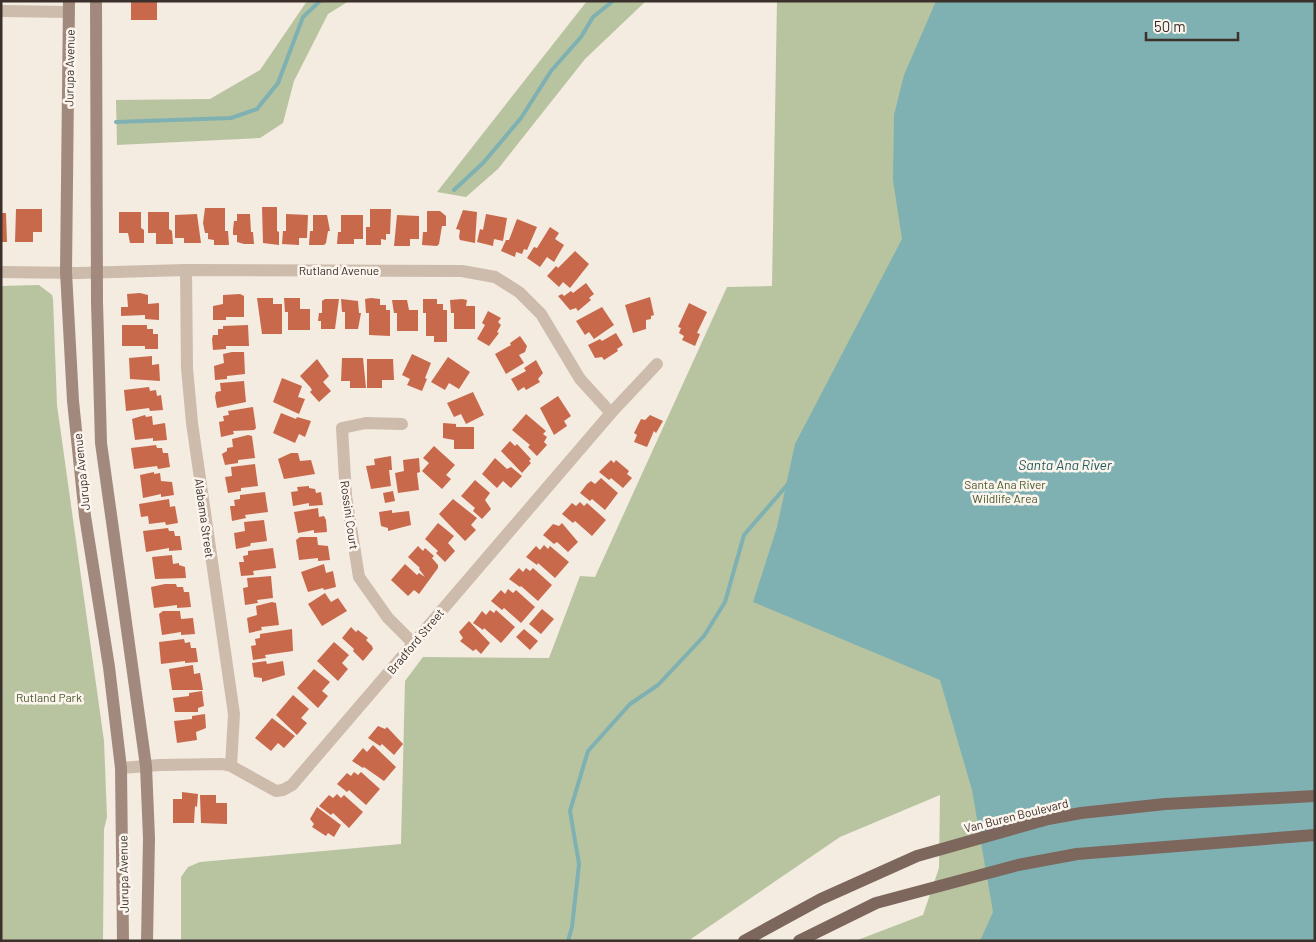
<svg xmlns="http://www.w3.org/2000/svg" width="1316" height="942" font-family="Barlow,sans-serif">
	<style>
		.green { fill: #b8c4a0 }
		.water { fill: #7fb0b2 }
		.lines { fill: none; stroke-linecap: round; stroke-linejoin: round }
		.stream { stroke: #7fb0b2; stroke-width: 4 }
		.building { fill: #c8694b }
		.minor { stroke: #cdbbac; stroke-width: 12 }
		.tertiary { stroke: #cdbbac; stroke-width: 12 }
		.secondary { stroke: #a18a7d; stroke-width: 12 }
		.primary { stroke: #7d675c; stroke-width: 12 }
		.labels { text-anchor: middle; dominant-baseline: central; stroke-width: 5; stroke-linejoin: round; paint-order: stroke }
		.street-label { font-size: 12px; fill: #3b302b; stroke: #fbf5ee }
		.park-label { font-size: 12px; fill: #4a5a2e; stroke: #fbf5ee }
		.water-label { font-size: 14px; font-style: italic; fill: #1f5a5e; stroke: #fbf5ee }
	</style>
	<rect width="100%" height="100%" fill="#f4ebe1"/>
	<path class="green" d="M307,1h42l-21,13 -34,67 -11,42 -23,15 -143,7 -1,-45 94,-1 50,-29z
		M587,1h59l-61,58 -87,110 -32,28 -29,-5z
		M777,1h538v940h-460l68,-26 16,-47 1,-73 -100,42 -152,104h-507v-64l7,-10 12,-5 201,-18 4,-163 18,-24 126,1 31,-82 15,1 132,-290 45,-1z
		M39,285l13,10 1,4 4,106 47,336 3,76 -3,12 -1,112h-102v-655z"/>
	<path class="water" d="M936,1h379v940h-335l13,-29 -21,-122 -32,-110 -187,-78 24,-75 18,-83 107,-205 -9,-59 1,-65 10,-40z"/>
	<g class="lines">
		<path class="stream" d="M116,122l115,-4 26,-9 21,-26 25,-66 17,-16
			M454,190l29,-27 38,-45 30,-47 30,-34 12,-20 20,-16
			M568,941l4,-14 7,-63 -9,-53 18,-60 42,-47 28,-19 46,-49 21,-34 19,-67 44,-51"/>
	</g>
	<path class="building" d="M131,1h26v19h-26z
		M262,207h15v24l2,1v13l-16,-2z
		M205,208h20v23h3l1,14h-15v-5l-6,-1v-6h-3l-2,-10z
		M16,209h26v23h-9v10h-18z
		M370,209h21l-1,25h-4v6l-5,-1v6h-15v-18h4z
		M463,210l14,2 -2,31 -15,-3 -1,-3 1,-7 -4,-1z
		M427,211h13l6,5v10h-4l-3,18 -2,2 -15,-1 1,-13h4z
		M119,212h22v16l3,2v13h-14l-2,-10h-9z
		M148,212h21v17l3,2 1,13h-17v-11h-8z
		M1,213h5l1,29h-6z
		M197,214l4,29h-17v-5h-9v-23z
		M237,214h13l1,18h2l1,12h-10l-7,-2v-7h-4v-5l1,-9h3z
		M286,214l22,1 -1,23h-8v7l-17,-1 1,-13h3z
		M486,214l21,4 -4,23 -9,-2 -1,7 -16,-4 3,-13 3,1z
		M313,215h14l3,16h-2l-2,12 -2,2h-15l1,-14h3z
		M341,215h22v24h-9v5h-17l1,-12h3z
		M397,215l22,1v23h-9v7h-16z
		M517,219l20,8 -10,23 -3,-1 -2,5 -6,-2 -1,5 -14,-6 5,-11h3z
		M550,227l9,6 -4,6 9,6 -10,17 -7,-5 -7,10 -13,-9 7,-11 3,1z
		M575,251l14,13 -19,24 -7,-6 -4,5 -12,-11 9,-10 2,2z
		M586,283l8,11 -5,4 2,2 -13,11 -2,-3 -6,2 -12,-14 4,-2 2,2 7,-5 2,2z
		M140,293l8,2v9l11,-1v17l-14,-1v-4l-24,1v-9h7l-1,-13z
		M240,294l4,2v21h-18v3h-13v-14l10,-2v-9z
		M650,297l4,18 -3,1v3l-5,1v9l-13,4 -8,-28z
		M257,298h16v6h9v30h-20z
		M284,298h16v11h10v21h-22v-18h-3z
		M371,298l9,1v6h6v5h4v26l-21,-1v-22h-3l-1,-14z
		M325,299h14l-4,30h-14v-8h-3l1,-8h3v-12z
		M341,299l17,2 1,12h2l-3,16h-13v-17h-3z
		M423,299h14v5h6v6h4v32h-13v-6h-8v-23h-3z
		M462,299l5,1 -1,6h9v23h-21v-16h-3l-1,-13z
		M392,300h15l2,10h9v21h-21v-18h-3z
		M689,303l18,9 -10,21 3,1 -5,12 -13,-6 2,-4 -5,-3 2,-5 -3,-1z
		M602,307l12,18 -20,14 -5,-7 -4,3 -9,-14z
		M488,311l13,7 -3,4 3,3 -4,7 2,1 -10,13 -12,-7 8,-14 -3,-2z
		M122,325h25v4h6v5h5v15h-13v-3h-23z
		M248,325l1,21h-23v3l-13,1 -1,-11 1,-4h5v-6h5v-3z
		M616,333l7,12 -6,4 1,2 -14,9 -2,-3 -7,1 -7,-13 12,-6 2,2z
		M520,336l7,10 -2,6 -6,3 5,8 -18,11 -11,-20 16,-9 -1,-2z
		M232,352h12l1,22 -18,2v3l-12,1 -1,-14 10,-3 -1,-9z
		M412,354l19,9 -6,15 2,1 -5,12 -15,-6 3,-6 -8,-4z
		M152,356v9l7,-1 1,17 -30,-2 -1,-21z
		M448,357l22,15 -11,17 -10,-6 -4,7 -14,-8z
		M342,358h21l3,30h-16v-7h-9z
		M317,359l12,17 -6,6 8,9 -12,11 -9,-10 2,-2 -2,-3 -10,-11z
		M367,359h26l1,21h-12v8h-15z
		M536,360l7,13 -5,6 2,3 -14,8 -2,-3 -6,4 -7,-12 15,-8 -2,-3z
		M282,378l20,8 -4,11 7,2 -6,15 -26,-12z
		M244,381l2,21 -29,6 -2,-11 1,-5 5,-1 -1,-8z
		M149,387l1,4 6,-1 1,6 4,-1 2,15 -13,1 -1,-3 -23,3 -2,-21z
		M473,392l11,23 -18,9 -5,-10 -7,3 -7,-14z
		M558,396l13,20 -7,5 3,5 -13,9 -14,-27z
		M253,407l3,21 -2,2 -21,1 1,3 -13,3 -2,-15 5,-1 -1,-5 6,-1 -1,-4z
		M281,413l15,6 1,-2 14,4 -6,16 -6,-3 -4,9 -22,-10z
		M526,414l20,17 -3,3 4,3 -3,5 3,3 -10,11 -9,-9 2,-2 -18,-15z
		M145,415l1,2 6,-1 1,9 12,-2 2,17 -14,1v-3l-18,2 -3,-21z
		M650,415l13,6 -7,12 -2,-2 -7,16 -13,-5 3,-7 -3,-2 7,-14 4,1z
		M443,423l13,1v3h18v22h-20v-9l-11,-2z
		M248,435l4,1 3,22 -17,2v3l-13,2 -3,-11 5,-3v-3l6,-1 -1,-8z
		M510,441l5,5 2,-2 14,15 -2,2 2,2 -9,10 -21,-22z
		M156,445l1,3h5l1,5h5l2,14 -12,2 -1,-3 -23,3 -3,-21z
		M434,446l21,19 -9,10 5,4 -9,10 -20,-18 7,-8 -6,-5z
		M291,453h7l2,8 11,-1 4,14 -31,5 -6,-20z
		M391,456l1,14h-3l2,16 -20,3 -5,-23 9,-1 -1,-6z
		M419,458l1,14 -3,1 2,17 -21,3 -3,-20 9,-2 -1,-11z
		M495,458l12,11 4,-2 11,9 -11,12 -8,-7 -6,7 -15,-14z
		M611,460l3,3 2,-3 13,11 -2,3 5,4 -9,10 -12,-10 -2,2 -10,-8z
		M255,464l3,22 -17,2v3l-13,2 -3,-16 7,-1 -1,-9z
		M154,472v2l6,-1 1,8 11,1 2,13 -13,2v-3l-18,4 -3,-23z
		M601,478l17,15 -13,17 -13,-11 -2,2 -10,-8 7,-9 4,-3 4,3z
		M475,480l15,13 -5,7 6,9 -9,10 -9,-8 2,-3 -14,-12z
		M309,486v2l6,1 1,4 5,-1 2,13 -14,1v-3l-16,3 -2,-14 7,-1 -1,-4z
		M393,491l2,10 -10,2 -2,-10z
		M265,492l3,20 -23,3 1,3 -14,3 -2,-15h5l-1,-6 6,-1v-4z
		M169,499l1,8 5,-1 3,17 -12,2 -1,-3 -16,2 -1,-8 -7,1 -2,-13z
		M453,499l24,19 -6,7 5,5 -11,11 -26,-27z
		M580,502l4,4 3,-3 19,17 -14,16 -17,-15 -2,2 -11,-9 10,-11 4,3z
		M318,508l1,9 5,-1 2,4 1,12 -13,1v-3l-16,3 -4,-21z
		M392,510v3l17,-2 2,14 -23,6v-3l-7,-2 -2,-14z
		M264,520l3,21 -16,2 -1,3 -14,3 -2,-16 11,-2 -1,-9z
		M438,523l16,13 -6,7 7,8 -10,11 -9,-9 2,-2 -13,-12z
		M562,523l16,19 -10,10 -11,-10 -3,2 -11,-9 10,-11 6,2z
		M168,528l1,3h5l1,5h5l2,14 -13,1v-3l-23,4 -3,-21z
		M300,537h17l1,8 10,1 2,14 -12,1v-3l-19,2 -3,-20z
		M544,545l4,4 2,-3 19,16 -14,16 -17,-15 -1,2 -11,-8 10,-11 4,4z
		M418,546l5,5 2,-3 9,8 -2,2 6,7v3l-19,26 -5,-4 -6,6 -17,-16 14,-16 12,11 2,-2 6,4 -6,-8 1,-1 -12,-11z
		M273,548l3,20 -23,3 1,4 -13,1 -2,-14h5l-1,-6 5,-1v-4z
		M172,555l1,9 6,-1v2l6,2 1,11 -31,1 -3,-22z
		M324,564l2,9 7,-2 3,16 -12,3 -1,-2 -15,4 -7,-20z
		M519,568l4,4 3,-4 4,3 3,-3 19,17 -14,16 -17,-15 -1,1 -11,-8z
		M271,576l2,22 -16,2 1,3 -13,2 -2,-17 5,-1 -1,-9z
		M165,584h11l1,3h6l1,5h5l2,15 -14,1v-3l-23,3 -3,-21z
		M508,589l5,4 3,-3 19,17 -14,16 -17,-15 -2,2 -11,-9 10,-11 4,4z
		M325,593l6,9 7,-4 9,13 -25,15 -14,-22z
		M272,602l4,1 3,22 -18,2 1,3 -13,3 -2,-15 10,-3 -1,-9z
		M542,609l12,10 -13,15 -12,-10z
		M490,610l4,3 2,-3 19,17 -14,16 -17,-15 -1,2 -10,-7 9,-12 4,4z
		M163,611h17l1,8 12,-1 2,16 -14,1v-3l-19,3 -3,-21z
		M469,621l21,22 -9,11 -5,-5 -3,2 -13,-10 3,-3 -4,-6z
		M351,627l5,5 2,-2 10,8 -2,2 6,6 1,3 -10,12 -10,-10 1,-2 -12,-11z
		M292,629l1,22 -28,4 1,3 -13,2 -2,-14 5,-1 -1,-6 5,-1v-4z
		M524,629l14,12 -8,9 -14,-13z
		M184,639l1,4 5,-1 1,6h5l2,14 -13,1v-2l-24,3 -2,-22z
		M334,642l15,13 -7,8 6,6 -10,12 -21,-20z
		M266,661l1,3 16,-3 2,14 -23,7v-4l-8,-1 -2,-14z
		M193,665l1,9 6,-1 3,17h-31l-3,-21z
		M314,669l16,13 -8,9 6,5 -10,12 -21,-20z
		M202,691l2,15 -6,2v4h-23l-2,-14 16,-2v-3z
		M293,695l16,14 -8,9 6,5 -10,12 -21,-20z
		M205,714l1,14 -10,4 1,8 -20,3 -3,-22 18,-2v-3z
		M272,718l23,18 -11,12 -6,-5 -7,8 -16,-13z
		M378,726l7,3 2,-2 16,17 -9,11 -12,-11 -2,2 -12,-8z
		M373,745l23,22 -12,14 -20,-14 -1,1 -11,-7 11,-13 4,4z
		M354,772l4,3 3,-3 19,17 -14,16 -17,-15 -2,2 -10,-8 10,-11 4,3z
		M182,792l16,2 -1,13 -2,-1 -1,17h-21v-24h9z
		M337,794l4,4 3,-3 19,17 -14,16 -16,-15 -2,2 -12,-9 10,-11 4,3z
		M200,795h16v8h11v21l-26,-1z
		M317,807l24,18 -7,12 -6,-4 -2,3 -14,-9 2,-3 -4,-5z"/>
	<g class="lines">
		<path class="minor" d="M1,11l68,1
			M186,270l1,98 5,55 42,291 -3,52
			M78,273l108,-3 276,1 33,6 24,15 22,22 39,65 31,34
			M402,424l-36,-1 -24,5 4,68 13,81 29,41 25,25
			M121,768l39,-3 62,-1 9,2 45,25 7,-1 9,-5 319,-372 46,-49"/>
		<path class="tertiary" d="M1,272l77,1"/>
		<path class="secondary" d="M69,1l-3,271 7,129 12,115 24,151 12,101 2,173
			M96,1l1,301 4,141 45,323 3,72 -2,103"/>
		<path class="primary" d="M744,941l77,-42 96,-43 131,-37 33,-6 84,-9 150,-8
			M799,941l77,-38 142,-38 59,-11 238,-19"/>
	</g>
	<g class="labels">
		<g class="street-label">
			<text transform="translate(69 68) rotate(-89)">Jurupa Avenue</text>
			<text x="339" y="270">Rutland Avenue</text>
			<text transform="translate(81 472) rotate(-96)">Jurupa Avenue</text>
			<text transform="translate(350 515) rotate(82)">Rossini Court</text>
			<text transform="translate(205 518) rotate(82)">Alabama Street</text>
			<text transform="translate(415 641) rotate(-50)">Bradford Street</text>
			<text transform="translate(1016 815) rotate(-14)">Van Buren Boulevard</text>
			<text transform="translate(123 874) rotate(-91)">Jurupa Avenue</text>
		</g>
		<g class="park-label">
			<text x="1005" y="484">Santa Ana River<tspan x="1005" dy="14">Wildlife Area</tspan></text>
			<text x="49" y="697">Rutland Park</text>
		</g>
		<g class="water-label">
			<text x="1065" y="464">Santa Ana River</text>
		</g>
	</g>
	<rect width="1316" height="942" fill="none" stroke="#3b302b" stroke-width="5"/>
	<path d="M1146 32v8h92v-8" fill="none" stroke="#3b302b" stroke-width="2.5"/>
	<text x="1154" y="32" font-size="15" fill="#3b302b" stroke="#fbf5ee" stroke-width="4" paint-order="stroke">50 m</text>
</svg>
